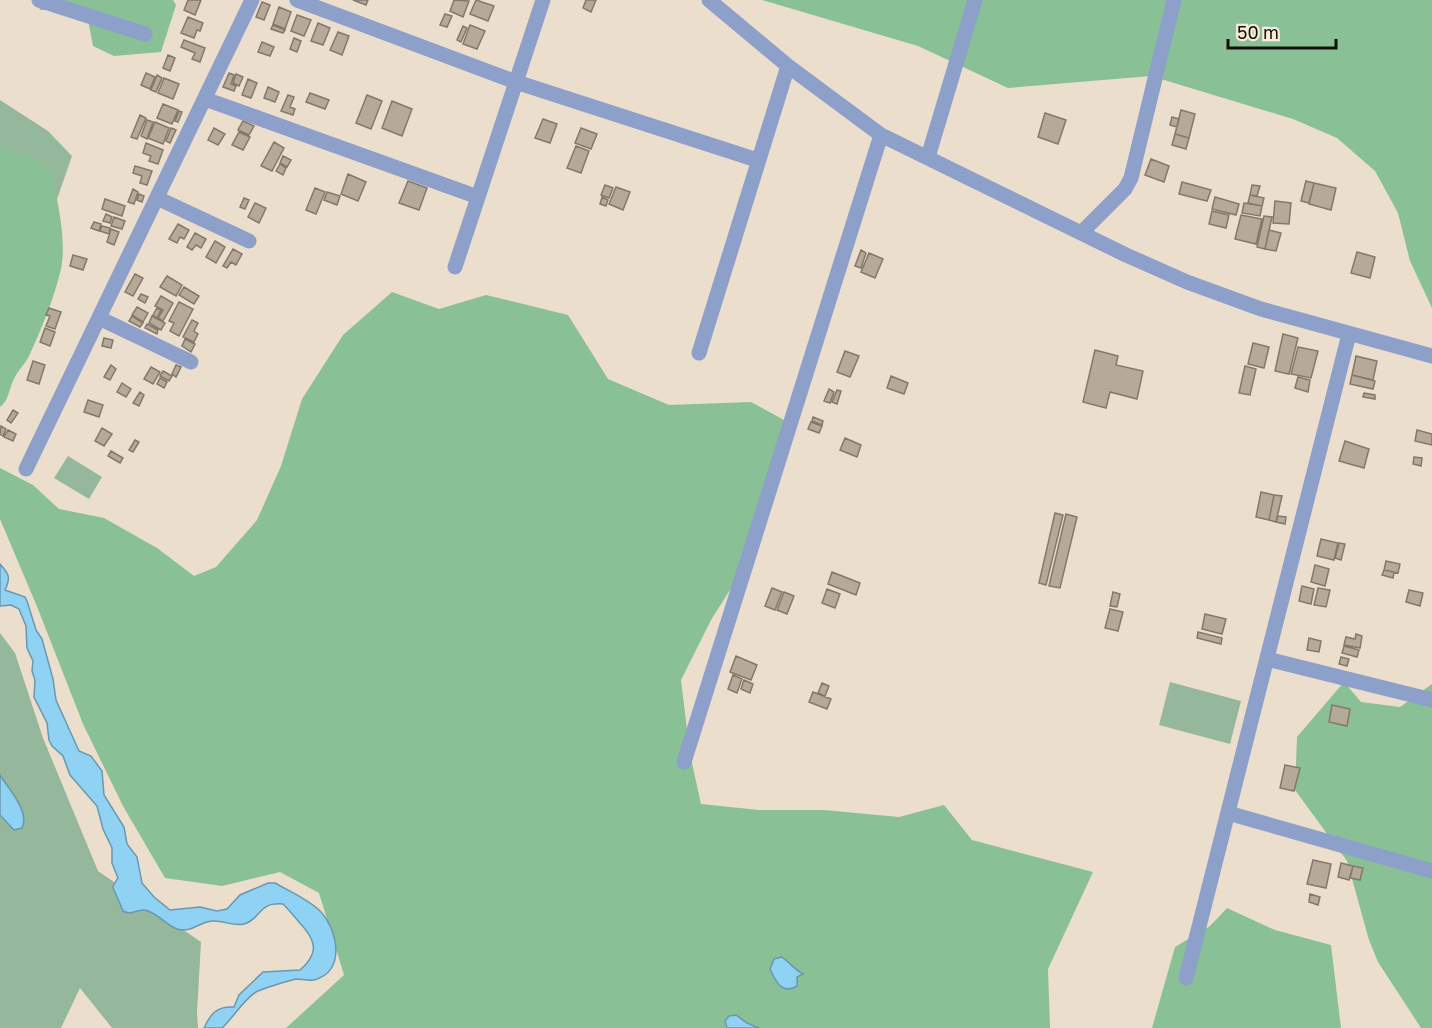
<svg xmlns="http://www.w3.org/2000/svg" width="1432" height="1028" font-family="'Golos Text',sans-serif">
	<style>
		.green { fill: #95b89d }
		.forest { fill: #89c096 }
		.water { fill: #8fd2f4; stroke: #6a98ae; stroke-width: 1.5 }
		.building { fill: #b5aa99; stroke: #837968; stroke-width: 1.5 }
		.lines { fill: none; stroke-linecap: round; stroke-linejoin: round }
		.minor { stroke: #8ca0c9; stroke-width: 15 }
	</style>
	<rect width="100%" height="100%" fill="#ecdecd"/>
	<path class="green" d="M0,100l48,31 24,25 -72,208z
		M68,456l34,21 -13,22 -35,-21z
		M0,633l15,20 28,85 55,133 103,71 -4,71 1,15h-86l-32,-40 -19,40h-61z
		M1170,682l71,19 -11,43 -71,-19z"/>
	<path class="forest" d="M36,0h137l3,5 -15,47 -47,4 -21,-10 -5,-26 -25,-10h-23z
		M762,0h670v308l-22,-47 -12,-48 -23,-42 -38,-33 -44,-19 -142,-43 -143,12 -90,-42z
		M0,145l7,6 23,4 20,13c7,29 17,72 11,101 -7,29 -19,59 -32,87 -4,8 -11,14 -15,23 -6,11 -4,20 -14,28z
		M392,292l47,17 47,-14 82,20 40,64 61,26 82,-3 35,19 -41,145 -34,54 -30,60 9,74 11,50 58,6h65l75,7 45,-12 28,35 121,32 -45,97 2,59h-764l58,-53 -25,-82 -39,-21 -58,14 -57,-8 -42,-72 -40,-82 -45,-115 -38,-90v-51l33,17 26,24 45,9 53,30 37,28 22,-9 41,-47 24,-54 21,-67 41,-64z
		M1344,682l17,20 39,5 32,-23v344h-11l-43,-66 -9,-22 -22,-79 -52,-71 2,-53z
		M1227,908l48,22 56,15 10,83h-189l23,-81 35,-21z"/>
	<path class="water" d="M0,564c9,10 11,13 5,26l20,7 2,4 9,29 6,9 11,40 3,21 23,51 12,5 11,15 2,24 20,32 3,17 10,13 5,26 12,14 16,13 30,-3 17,4 10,-2 13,-14 28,-12h7c14,8 35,17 46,29 17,19 25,60 -7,68 -6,1 -13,-1 -18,-1 -5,1 -35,10 -40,13 -13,8 -22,25 -34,36h-18c7,-15 13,-22 30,-21l5,-12 24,-23 37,-2c20,-17 16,-30 -1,-48 -5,-6 -10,-12 -16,-18 -26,-2 -21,15 -39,20 -10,3 -21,-4 -32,-3 -13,1 -20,12 -35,8 -11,-4 -19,-16 -32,-19 -9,-1 -13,6 -22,1 -1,-4 -10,-22 -10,-24 0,-1 4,-8 5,-9l-6,-15v-15l-9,-19 -6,-23 -27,-31 -7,-19 -11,-10 -3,-6 -2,-17 -13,-26 1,-17 -3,-9 1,-10 -6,-13 -1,-22 -7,-17 -8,-4 -11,1z
		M0,775c9,15 30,36 22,53l-8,2 -14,-15z
		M782,957c8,6 12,12 21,17l-6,3v9c-15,9 -21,-4 -27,-17l4,-10z
		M736,1015l11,8 12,5h-32l-2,-7 4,-5z"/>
	<path class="building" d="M188,0h13l-6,15 -11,-5z
		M353,0h15l-2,5z
		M454,0l15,1 -6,16 -13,-6z
		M476,0l18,6 -6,15 -18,-7z
		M586,0h10l-5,12 -8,-4z
		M262,2l8,3 -6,15 -8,-3z
		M279,7l12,5 -6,17 -12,-5z
		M445,14l7,2 -5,11 -7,-2z
		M297,15l14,5 -7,16 -13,-5z
		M188,17l15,6 -3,8 -3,-1 -3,8 -13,-5z
		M318,23l12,5 -7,17 -12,-4z
		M273,25l12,5 -2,3 -12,-4z
		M470,25l15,6 -8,18 -14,-5z
		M463,26l4,2 -6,14 -4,-2z
		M338,32l11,4 -7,19 -12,-5z
		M294,38l7,3 -4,11 -7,-3z
		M184,40l21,8 -5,14 -8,-3 3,-6 -14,-6z
		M262,42l12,5 -4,9 -12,-4z
		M168,55l7,3 -5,13 -7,-3z
		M146,73l9,4 -5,12 -9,-4z
		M229,73l5,2 -3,9 5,2 -2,5 -11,-4z
		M236,74l7,3 -4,9 -6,-3z
		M157,75l5,3 -6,14 -5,-2z
		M164,78l15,6 -6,15 -15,-6z
		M248,79l9,4 -6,15 -9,-3z
		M268,87l11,5 -4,10 -11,-4z
		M310,93l19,7 -4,9 -19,-7z
		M288,95l6,2 -4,10 5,2 -2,6 -12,-4z
		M367,95l15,6 -11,28 -15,-6z
		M392,101l20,8 -10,27 -20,-8z
		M163,104l15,6 -6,14 -15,-6z
		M1181,110l14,4 -6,24 -14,-4z
		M179,111l3,1 -4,10 -3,-1z
		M1045,113l21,7 -8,24 -20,-7z
		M140,115l6,3 -9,21 -6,-2z
		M1172,117l7,2 -2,8 -7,-2z
		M543,119l14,5 -7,19 -15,-5z
		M147,120l6,2 -6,17 -6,-3z
		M243,121l11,5 -5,9 -11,-5z
		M155,122l14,6 -6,16 -15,-6z
		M171,128l5,2 -6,13 -4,-2z
		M214,128l11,6 -7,11 -10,-5z
		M581,128l16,6 -6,15 -16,-6z
		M239,132l11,5 -7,13 -11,-5z
		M1175,134l14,4 -3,11 -14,-4z
		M274,142l10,6 -12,23 -11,-5z
		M146,143l17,7 -5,14 -9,-3 2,-5 -8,-3z
		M576,146l13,5 -8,22 -14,-5z
		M283,156l8,4 -4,7 -7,-4z
		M1151,159l18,7 -5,16 -19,-7z
		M280,164l6,4 -3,7 -7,-4z
		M135,166l17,5 -5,14 -7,-2 2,-7 -9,-3z
		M348,174l18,8 -8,19 -17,-7z
		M408,181l19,7 -8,22 -20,-7z
		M1306,181l8,2 -5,20 -8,-2z
		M1182,182l29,8 -4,11 -28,-7z
		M1314,183l22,5 -5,22 -22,-6z
		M605,185l8,3 -4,10 -8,-3z
		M1252,185l8,1 -3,10 -7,-1z
		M616,187l14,5 -7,18 -14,-6z
		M315,188l10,4 -9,22 -10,-4z
		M133,189l5,3 -4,12 -6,-2z
		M327,192l13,4 -3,9 -13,-5z
		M139,194l5,2 -2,6 -5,-2z
		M1250,195l14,3 -2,8 -14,-3z
		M602,197l6,3 -2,6 -6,-2z
		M1215,197l24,7 -3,11 -24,-6z
		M244,198l5,2 -4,9 -5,-2z
		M105,199l20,7 -3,10 -20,-7z
		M1275,201l16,2 -2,21 -16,-1z
		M255,203l11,5 -7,15 -11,-6z
		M1244,203l18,3 -2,10 -18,-3z
		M1212,211l17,4 -3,13 -17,-4z
		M106,214l6,3 -2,6 -7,-2z
		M1241,215l21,4 -6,25 -21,-5z
		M1264,216l8,1 -7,32 -8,-2z
		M114,217l11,4 -3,8 -11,-3z
		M94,222l7,2 -2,7 -8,-3z
		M178,224l11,6 -5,9 -4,-2 -3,6 -8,-4z
		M102,226l8,2 -1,6 -9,-3z
		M111,229l8,3 -5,13 -7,-3z
		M1269,230l12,3 -5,18 -11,-2z
		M195,233l11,6 -5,9 -5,-3 -4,5 -5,-3z
		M215,241l10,6 -9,16 -10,-6z
		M233,249l9,5 -6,11 -5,-3 -4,6 -4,-2z
		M861,250l5,3 -5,15 -6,-2z
		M1357,252l18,5 -5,21 -19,-5z
		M869,253l14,6 -8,19 -14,-6z
		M73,255l14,4 -4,11 -13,-4z
		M135,274l8,4 -10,18 -8,-4z
		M167,276l15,9 -6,11 -16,-9z
		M184,287l15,9 -5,8 -15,-9z
		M141,294l7,3 -3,6 -7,-4z
		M161,296l12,7 -10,18 -5,-3 5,-8 -8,-4z
		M179,302l14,7 -14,27 -9,-5 4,-8 -5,-2z
		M137,307l11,6 -5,9 -11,-7z
		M49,308l12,4 -6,17 -9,-3 4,-10 -4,-1z
		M157,308l4,2 -4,8 -4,-3z
		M132,316l11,7 -3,4 -11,-6z
		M152,316l13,7 -4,7 -12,-7z
		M192,320l6,3 -4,8 4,3 -4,8 -11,-5z
		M147,324l11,6 -1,4 -12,-6z
		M45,328l10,4 -5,14 -10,-4z
		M1283,334l15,4 -9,36 -14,-3z
		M104,338l9,2 -2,8 -9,-2z
		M185,339l10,5 -4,8 -9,-6z
		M1253,343l16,4 -5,21 -16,-4z
		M1298,347l20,4 -7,27 -20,-4z
		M1095,350l23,6 -2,9 27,6 -6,28 -27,-7 -4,16 -23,-6z
		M845,351l14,5 -9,21 -13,-5z
		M1356,356l21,5 -4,19 -21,-5z
		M33,361l12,4 -6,19 -12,-4z
		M111,365l5,4 -6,11 -6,-3z
		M176,365l5,2 -5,10 -4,-3z
		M1245,366l11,3 -6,26 -11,-2z
		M151,367l9,5 -7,12 -9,-5z
		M163,371l9,5 -3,5 -9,-5z
		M1352,375l23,6 -2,8 -23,-5z
		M891,376l17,7 -4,11 -17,-6z
		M1298,377l12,3 -2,12 -13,-4z
		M160,378l7,4 -3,6 -7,-4z
		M122,383l9,6 -5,8 -9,-5z
		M829,389l5,3 -4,11 -6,-2z
		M837,390l4,1 -4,13 -5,-2z
		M140,392l4,3 -5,11 -6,-3z
		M1364,393l11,2v4l-12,-2z
		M88,400l15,5 -4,12 -15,-5z
		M13,410l5,3 -7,10 -4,-3z
		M813,417l10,4 -1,4 -10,-4z
		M811,422l11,4 -3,7 -11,-4z
		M1,426l5,3 -3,7 -3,-2z
		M102,428l10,6 -8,12 -9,-5z
		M8,430l8,4 -3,7 -9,-4z
		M1417,430l15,4v11l-17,-4z
		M845,438l16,7 -4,12 -17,-7z
		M135,440l4,2 -6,10 -4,-2z
		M1345,441l24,8 -5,19 -25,-7z
		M111,451l12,7 -3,5 -12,-7z
		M1414,457l8,1 -1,8 -8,-2z
		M1261,492l13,3 -5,25 -13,-3z
		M1274,495l8,1 -6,26 -7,-2z
		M1055,513l8,2 -17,70 -7,-2z
		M1066,514l11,3 -17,71 -11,-2z
		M1278,516l8,1 -1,7 -9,-2z
		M1321,539l17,4 -4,17 -17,-4z
		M1339,543l6,1 -4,16 -6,-2z
		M1386,561l14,3 -2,9 -14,-3z
		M1315,565l14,4 -4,17 -14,-4z
		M1384,570l10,2 -1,6 -11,-3z
		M832,572l28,11 -4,12 -28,-11z
		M1302,586l12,3 -3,15 -12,-3z
		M772,588l10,4 -7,18 -10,-4z
		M1318,588l12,2 -4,17 -12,-2z
		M827,589l13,5 -5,14 -13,-5z
		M1409,590l14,3 -3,13 -14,-4z
		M784,592l10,4 -7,18 -10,-4z
		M1113,592l7,2 -3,13 -7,-1z
		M1110,609l13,3 -5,19 -13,-3z
		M1205,614l21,5 -4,15 -20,-5z
		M1198,632l24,6 -1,6 -24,-6z
		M1356,634l6,2 -2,12 -16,-3 2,-8 9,2z
		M1309,638l12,3 -2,11 -12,-2z
		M1344,646l15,4 -2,7 -15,-4z
		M736,656l21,9 -6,15 -21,-8z
		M1341,657l8,2 -2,7 -8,-2z
		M733,675l9,4 -5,14 -9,-4z
		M744,680l9,4 -3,9 -9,-4z
		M822,683l7,3 -4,10 -7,-3z
		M813,692l18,7 -4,10 -18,-7z
		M1332,705l18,4 -3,17 -18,-4z
		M1285,765l15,3 -6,23 -14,-3z
		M1313,860l18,4 -5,24 -19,-4z
		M1341,863l12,3 -4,14 -11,-3z
		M1353,866l10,2 -3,12 -10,-2z
		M1310,894l10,3 -2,8 -9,-3z"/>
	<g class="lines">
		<path class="minor" d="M39,0l106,34
			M297,0l219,82 241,78
			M709,0l79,66 93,69 245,120 61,27 74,27 171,47
			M205,99l273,98
			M928,157l47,-157
			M157,198l92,43
			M1081,233l44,-44 6,-11 43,-178
			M455,267l88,-267
			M99,318l92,44
			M699,353l89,-287
			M26,469l226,-469
			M1267,659l165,41
			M684,762l197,-627
			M1228,813l204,58
			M1186,978l163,-644"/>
	</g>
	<path d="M1228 39v9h108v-9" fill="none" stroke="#15100a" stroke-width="3"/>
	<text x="1237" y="39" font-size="18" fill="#15100a" stroke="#faebda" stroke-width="4.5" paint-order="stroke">50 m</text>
</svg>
